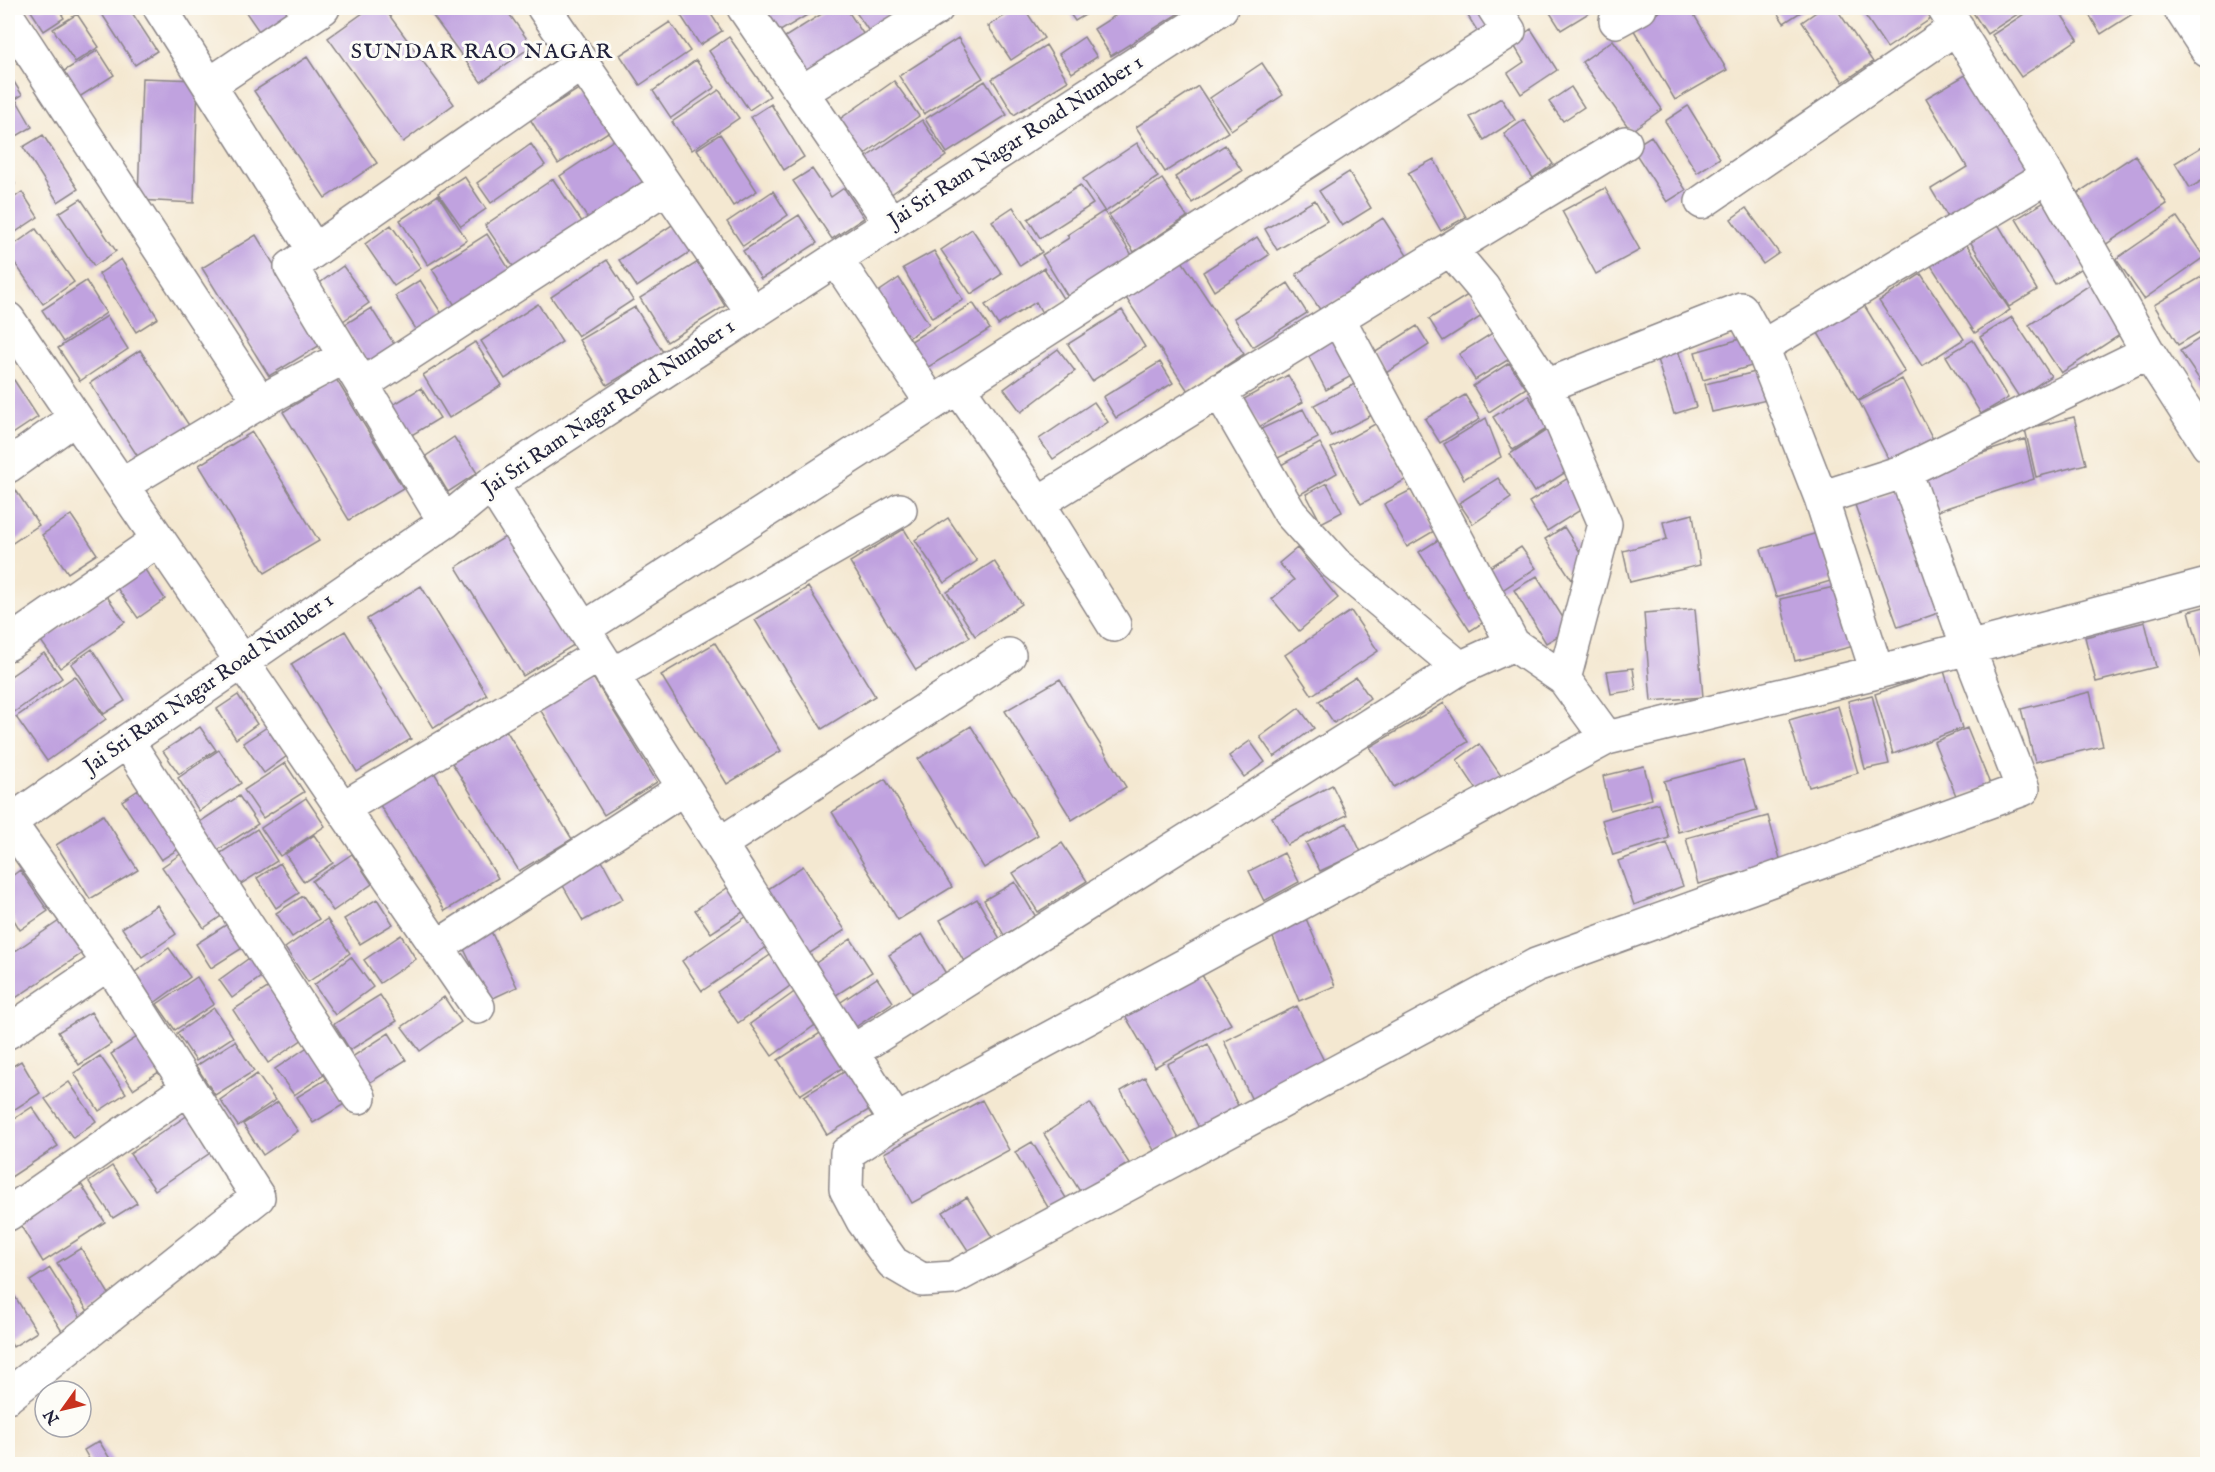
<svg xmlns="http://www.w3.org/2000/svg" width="2215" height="1472" font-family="'IM FELL English',serif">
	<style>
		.building { fill: #c0a2df }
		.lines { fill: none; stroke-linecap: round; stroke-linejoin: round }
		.minor-casing { stroke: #8b8586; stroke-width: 36 }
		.minor { stroke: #fff; stroke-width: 33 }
		.labels { text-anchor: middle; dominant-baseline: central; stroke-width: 6; stroke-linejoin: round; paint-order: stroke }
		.street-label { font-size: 21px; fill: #22223b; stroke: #fdfcf7 }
		.neighbourhood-label { font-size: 22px; letter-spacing: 1.5px; fill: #22223b; stroke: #fdfcf7 }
	</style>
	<rect width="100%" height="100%" fill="#fdfcf7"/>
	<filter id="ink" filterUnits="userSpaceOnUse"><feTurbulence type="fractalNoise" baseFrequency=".0167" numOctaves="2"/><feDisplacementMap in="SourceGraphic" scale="12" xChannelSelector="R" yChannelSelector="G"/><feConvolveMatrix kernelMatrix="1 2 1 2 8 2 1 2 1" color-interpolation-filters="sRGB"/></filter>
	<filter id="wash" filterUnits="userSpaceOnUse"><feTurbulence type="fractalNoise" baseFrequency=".008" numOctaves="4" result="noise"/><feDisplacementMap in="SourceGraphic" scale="24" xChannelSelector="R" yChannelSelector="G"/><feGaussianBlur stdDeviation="1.35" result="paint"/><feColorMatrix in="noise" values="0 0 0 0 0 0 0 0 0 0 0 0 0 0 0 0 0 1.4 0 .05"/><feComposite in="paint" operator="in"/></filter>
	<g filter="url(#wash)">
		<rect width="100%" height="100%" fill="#f4e8d1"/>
		<g id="blocks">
			<path class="building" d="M29,8h29l6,10 -20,13z
				M98,8h31l28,43 -22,14z
				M243,8h64l-44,29z
				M370,8h14l70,96 -51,38 -75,-104z
				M427,8h78l27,38 -51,36z
				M676,8h31l15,23 -22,14z
				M761,8h58l-42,25z
				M831,8h15l22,33 -57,37 -26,-41z
				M853,8h76l-52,35z
				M1017,8h7l20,30 -33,22 -23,-34z
				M1066,8h31l-22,13z
				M1127,8h60l-76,48 -17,-27z
				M1482,8l22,18 -21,14 -15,-24z
				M1547,8h50l-36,22z
				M1666,8h24l37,62 -52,30 -43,-73z
				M1774,8h33l-23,15z
				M1822,8h14l37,54 -30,20 -41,-60z
				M1860,8h70l5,8 -48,32z
				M1970,8h57l-40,26z
				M2033,8h24l21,31 -57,38 -29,-42z
				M2085,8h57l-41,26z
				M77,14l22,33 -24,15 -22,-33z
				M670,22l20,29 -50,34 -20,-30z
				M1531,29l26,41 -36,24 -13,-21 16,-11 -12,-20z
				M729,37l41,59 -21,14 -40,-59z
				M1084,37l13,20 -25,16 -13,-19z
				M958,38l25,40 -59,36 -25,-38z
				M1613,40l49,69 -31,22 -49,-69z
				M1046,45l22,36 -54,34 -22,-36z
				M98,50l16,25 -41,26 -17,-25z
				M307,57l70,106 -52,35 -71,-107z
				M696,60l19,27 -44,31 -18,-27z
				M1262,63l21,32 -52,35 -21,-32z
				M1974,70l59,99 -84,50 -18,-30 36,-22 -41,-69z
				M8,72l14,23 -14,9z
				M142,78l56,2 -4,123 -56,-3z
				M894,81l25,35 -57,40 -25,-35z
				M985,81l22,34 -60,38 -22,-34z
				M585,85l28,44 -55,35 -28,-45z
				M1198,86l30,46 -63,40 -29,-45z
				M1571,87l13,20 -21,14 -14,-19z
				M719,90l20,28 -47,32 -20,-28z
				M1501,98l14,22 -31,20 -14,-23z
				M17,101l15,26 -22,13 -2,-5v-28z
				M771,104l33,53 -20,13 -33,-53z
				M1688,106l32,52 -23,15 -32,-52z
				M922,120l24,36 -59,41 -25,-37z
				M1524,120l29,44 -20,14 -29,-44z
				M720,134l37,57 -24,15 -36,-57z
				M43,135l35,54 -20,13 -35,-55z
				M1651,136l35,54 -19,12 -35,-54z
				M617,138l31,46 -58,38 -30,-46z
				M1137,143l21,34 -53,35 -22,-33z
				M2208,143v34l-18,11 -15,-25z
				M531,144l14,21 -54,38 -14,-20z
				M1225,145l17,26 -50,32 -17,-26z
				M2135,155l32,49 -65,43 -32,-49z
				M1434,159l32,58 -25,14 -33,-58z
				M812,169l19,28 13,-9 20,30 -32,21 -39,-58z
				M1349,172l22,36 -29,18 -23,-35z
				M8,173l7,11 -7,5z
				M464,176l22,33 -25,17 -23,-33z
				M553,179l34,50 -68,46 -34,-50z
				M1162,179l25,38 -53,35 -25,-37z
				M1080,185l13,19 -53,34 -12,-19z
				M1605,188l35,62 -44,24 -34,-63z
				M773,191l15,24 -45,31 -16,-24z
				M22,192l16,25 -30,20v-35z
				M438,195l29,45 -39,25 -28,-45z
				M81,199l35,52 -22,15 -35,-53z
				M1315,200l12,21 -50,29 -12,-21z
				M2046,201l39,65 -30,18 -39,-65z
				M1013,207l29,45 -22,14 -28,-45z
				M1746,208l33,45 -16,11 -32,-45z
				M1104,211l28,44 -64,42 -26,-42 27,-17 -2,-3z
				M799,215l18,28 -56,36 -18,-28z
				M2177,217l27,40 -60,42 -28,-40z
				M1383,218l25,39 -87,54 -25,-37z
				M675,223l18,27 -56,37 -18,-27z
				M1998,224l39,66 -28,17 -39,-66z
				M391,225l30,43 -27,18 -29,-42z
				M36,229l38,53 -31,22 -35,-51v-4z
				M972,229l30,45 -31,20 -30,-44z
				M487,234l29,46 -55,35 -29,-46z
				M256,235l66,109 -53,32 -67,-108z
				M1257,237l12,18 -55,36 -11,-19z
				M1965,242l45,68 -35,23 -45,-69z
				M934,251l29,49 -31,18 -29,-50z
				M1180,258l64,96 -56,37 -64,-96z
				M121,259l37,59 -22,14 -37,-58z
				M607,260l26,40 -55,36 -27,-39z
				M698,262l27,44 -58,36 -27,-44z
				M343,266l26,37 -26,18 -26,-36z
				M1044,268l20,32 -22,13 -6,-11 -38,23 -13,-20z
				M2208,273v54l-30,18 -24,-40z
				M1921,274l43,65 -42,27 -43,-65z
				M899,278l30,46 -31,21 -30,-46z
				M420,280l24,37 -25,17 -24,-38z
				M86,281l20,32 -43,29 -21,-32z
				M2094,282l32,49 -65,42 -32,-48z
				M1288,283l19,30 -54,34 -19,-29z
				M1471,293l14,21 -42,27 -14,-22z
				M973,303l17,26 -65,40 -17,-26z
				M538,304l24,38 -57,37 -24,-38z
				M1864,305l41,67 -47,28 -40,-67z
				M635,307l28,45 -56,33 -28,-45z
				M371,308l27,42 -27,17 -27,-42z
				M1122,310l23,37 -53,34 -24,-37z
				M107,316l21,33 -48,32 -22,-33z
				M2012,317l39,59 -32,21 -39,-60z
				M1417,326l12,19 -43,28 -12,-20z
				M1494,332l17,26 -36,22 -16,-26z
				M2208,333v59l-28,-41z
				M1334,336l21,38 -29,16 -20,-39z
				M1747,337l8,28 -52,15 -8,-28z
				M1973,340l35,58 -27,16 -35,-58z
				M475,342l27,43 -53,33 -26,-43z
				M1058,349l17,22 -54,41 -17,-23z
				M140,350l52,80 -50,33 -52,-80z
				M1678,350l18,57 -22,7 -18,-58z
				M1160,362l13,21 -57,35 -13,-21z
				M1509,363l17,25 -37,24 -16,-26z
				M1760,371l7,29 -55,12 -7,-28z
				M1288,375l15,27 -44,25 -15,-28z
				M336,379l67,109 -54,32 -66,-108z
				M1902,379l33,64 -43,23 -33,-65z
				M14,380l24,37 -30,20v-53z
				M1355,384l17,31 -41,21 -17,-31z
				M421,388l19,30 -30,18 -19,-30z
				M1465,395l15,24 -40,24 -15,-24z
				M1528,395l20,33 -35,22 -20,-33z
				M1094,402l14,20 -55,37 -14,-20z
				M1303,409l15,29 -44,22 -15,-30z
				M2074,417l12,47 -50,13 -11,-48z
				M1486,418l15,39 -37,22 -20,-35z
				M1377,423l30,56 -46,25 -30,-56z
				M1550,428l24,39 -40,25 -24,-38z
				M252,432l67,109 -54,32 -66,-108z
				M454,437l23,36 -29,19 -22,-36z
				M2025,439l9,40 -103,34 -12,-39z
				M1320,443l17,30 -38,22 -18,-30z
				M1573,475l17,29 -43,27 -18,-29z
				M1498,478l13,20 -38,26 -14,-21z
				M1327,483l15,29 -21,11 -15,-29z
				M15,489l24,36 -31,21v-52z
				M1901,489l43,122 -46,16 -43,-122z
				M1411,490l23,41 -27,16 -23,-43z
				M1693,514l7,51 -70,17 -7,-31 44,-12 -4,-17z
				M71,515l26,39 -29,19 -26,-38z
				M948,518l29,43 -33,22 -29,-43z
				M1564,527l27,42 -19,11 -27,-41z
				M904,529l66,108 -54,33 -66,-108z
				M1821,532l13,48 -58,17 -15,-48z
				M510,534l67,109 -54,33 -67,-109z
				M1438,540l52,78 -20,13 -51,-79z
				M1521,547l15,21 -35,23 -14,-22z
				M1297,548l41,50 -39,33 -27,-32 22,-19 -15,-17z
				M139,561l26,38 -27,19 -26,-37z
				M994,561l28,43 -47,32 -28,-44z
				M1537,576l33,53 -24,14 -32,-53z
				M1843,585l15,60 -63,16 -15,-62z
				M421,586l66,109 -53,33 -67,-109z
				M808,587l67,109 -53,33 -67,-109z
				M106,595l19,27 -65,46 -19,-27z
				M2208,606v55l-5,1 -14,-51z
				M1695,609l8,88 -52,4 -7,-88z
				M1351,611l27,40 -66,44 -27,-40z
				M2145,622l11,45 -60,15 -11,-45z
				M345,631l66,108 -54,33 -66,-108z
				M715,643l66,108 -54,33 -66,-109z
				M92,649l33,52 -21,13 -33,-50z
				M44,653l18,25 -49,35 -5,-8v-27z
				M1633,668l3,22 -25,4 -4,-23z
				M1944,671l18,57 -69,26 -18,-60z
				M591,674l66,108 -53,33 -66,-109z
				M75,676l31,43 -59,42 -31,-44z
				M1356,677l14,21 -36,25 -15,-22z
				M1060,679l66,108 -54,33 -67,-109z
				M2090,692l13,54 -68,16 -14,-53z
				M238,695l19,29 -21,15 -19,-30z
				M1872,695l17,69 -24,5 -17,-68z
				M1444,703l24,39 -74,45 -24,-40z
				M1838,706l20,67 -49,14 -20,-67z
				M1299,708l15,20 -40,29 -14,-20z
				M971,726l67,109 -54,33 -66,-109z
				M200,727l16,23 -37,24 -16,-23z
				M267,727l20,29 -23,17 -21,-30z
				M1967,728l23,56 -33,14 -23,-56z
				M506,730l66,109 -53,32 -67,-108z
				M1250,741l15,21 -21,15 -15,-21z
				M1479,744l25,36 -23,16 -24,-36z
				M219,750l22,33 -42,28 -21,-33z
				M1743,760l14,50 -79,22 -14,-51z
				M285,763l19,29 -41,26 -19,-28z
				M1644,766l8,33 -42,11 -7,-34z
				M432,769l66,109 -53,33 -67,-109z
				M885,779l67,108 -54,33 -66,-108z
				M1332,785l15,30 -60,30 -15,-28z
				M140,789l40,59 -19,12 -39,-59z
				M239,796l19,28 -45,29 -18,-28z
				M306,798l19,28 -45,30 -19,-28z
				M1658,803l11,35 -56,17 -11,-35z
				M103,815l35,55 -48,29 -34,-54z
				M1768,816l13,46 -83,22 -12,-46z
				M1347,823l14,29 -41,19 -14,-28z
				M257,829l20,32 -47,30 -20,-31z
				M314,835l19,28 -29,19 -19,-28z
				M1062,843l25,38 -49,31 -25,-39z
				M1667,843l16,43 -49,19 -16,-44z
				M182,853l42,61 -20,14 -42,-61z
				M1284,853l15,29 -35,19 -15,-30z
				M352,854l20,30 -39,27 -21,-30z
				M601,859l22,40 -40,22 -22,-39z
				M280,863l19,30 -23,15 -19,-30z
				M803,866l42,64 -41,27 -42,-64z
				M20,870l28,41 -28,19 -12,-20v-31z
				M1015,882l21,35 -32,18 -20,-35z
				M730,886l16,24 -35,23 -16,-23z
				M303,896l16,23 -27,18 -16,-24z
				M377,899l16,25 -33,20 -16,-25z
				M977,899l26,45 -37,21 -26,-45z
				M157,905l19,29 -34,23 -20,-29z
				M753,912l21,30 -72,49 -20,-30z
				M1304,914l31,72 -36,15 -30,-73z
				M62,919l22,33 -76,51v-47z
				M327,919l23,34 -42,29 -23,-34z
				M232,921l15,24 -36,23 -15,-24z
				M488,925l29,62 -28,13 -30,-61z
				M922,934l26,43 -33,20 -26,-42z
				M401,935l15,24 -36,24 -16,-23z
				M851,939l21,33 -42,27 -20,-32z
				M169,948l21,29 -40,29 -22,-29z
				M776,951l21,30 -59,42 -21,-31z
				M252,956l13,18 -33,24 -13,-18z
				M351,957l22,30 -38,28 -21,-30z
				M1199,970l32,54 -76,43 -32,-55z
				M197,977l17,27 -39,26 -18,-26z
				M877,978l16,24 -42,28 -16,-24z
				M269,987l34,52 -35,24 -35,-53z
				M800,988l22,32 -50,36 -22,-32z
				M380,995l17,26 -47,29 -16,-26z
				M444,997l17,25 -41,29 -18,-24z
				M1297,1006l29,59 -74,35 -28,-59z
				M214,1008l19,29 -37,24 -19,-28z
				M91,1012l20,32 -32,21 -21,-33z
				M828,1028l22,35 -50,32 -22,-35z
				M389,1033l17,27 -37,23 -17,-26z
				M137,1037l22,35 -26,17 -22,-35z
				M235,1041l19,30 -39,24 -19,-29z
				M1208,1044l33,68 -40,20 -34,-68z
				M309,1046l19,26 -34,23 -19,-26z
				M100,1056l26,37 -27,18 -25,-38z
				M21,1061l19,32 -28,18 -4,-7v-35z
				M854,1066l23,39 -50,30 -23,-39z
				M257,1074l18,26 -37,26 -18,-26z
				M330,1077l16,26 -33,20 -16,-26z
				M1145,1077l34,62 -24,13 -34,-61z
				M69,1082l27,39 -23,17 -28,-39z
				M982,1100l27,50 -97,53 -28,-50z
				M278,1102l20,29 -35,24 -20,-31z
				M1090,1103l39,60 -48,30 -37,-59z
				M32,1107l26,39 -50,33v-56z
				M188,1115l25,36 -58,39 -25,-36z
				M1032,1142l34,56 -17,11 -34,-57z
				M112,1166l25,37 -24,15 -24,-36z
				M81,1184l24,38 -62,40 -24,-39z
				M967,1197l25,40 -23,15 -26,-40z
				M81,1248l31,51 -23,14 -32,-50z
				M50,1268l33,53 -20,12 -33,-52z
				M9,1287l28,45 -24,15 -5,-9v-50z
				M99,1441l13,21 -5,2h-15l-8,-14z"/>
		</g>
	</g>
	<g filter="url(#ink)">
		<use href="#blocks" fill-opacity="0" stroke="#8b8586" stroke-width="1.5"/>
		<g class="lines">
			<g class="minor-casing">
				<path id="minor" d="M160,8l154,242
					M544,8l209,305
					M744,8l147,215
					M1944,8l104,168 100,176 60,93
					M2180,8l28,43
					M8,17l252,385
					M1616,21l24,-13
					M209,85l114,-77
					M802,92l135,-84
					M1702,202l255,-175
					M1450,249l175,-106
					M836,259l96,144
					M1338,318l175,326
					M8,319l470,688
					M1762,347l286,-171
					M363,384l303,-197
					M1546,386l195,-77 21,38 59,151 56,174
					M958,387l80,116 76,122
					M1219,390l71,123 45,50 125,105
					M8,466l67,-48
					M1905,471l63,177 55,141 -487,176 -583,313 -31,2 -29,-17 -30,-42 -17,-32 1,-36 49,-32 711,-383 270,-66 331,-87
					M491,484l405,637
					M122,485l138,-83 84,-45
					M1821,498l84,-27 243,-119
					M1038,503l412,-254 33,39 63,98 59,138 -41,155
					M445,522l-154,-255 291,-204
					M583,629l926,-598 -15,-23
					M8,644l150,-104
					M612,675l288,-165
					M127,741l232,356
					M343,808l256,-153
					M8,823l437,-301 46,-38 730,-476
					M720,844l289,-189
					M437,947l247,-159
					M8,1032l101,-69
					M852,1052l608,-384 53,-24 51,35 43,59
					M8,1214l180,-126
					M8,1396l250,-199 -149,-234 -100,-141"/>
			</g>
			<use href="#minor" class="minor"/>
		</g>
	</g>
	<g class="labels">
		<g class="street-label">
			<text transform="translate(1016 142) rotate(-33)">Jai Sri Ram Nagar Road Number 1</text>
			<text transform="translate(609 408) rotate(-34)">Jai Sri Ram Nagar Road Number 1</text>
			<text transform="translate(209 684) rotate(-35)">Jai Sri Ram Nagar Road Number 1</text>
		</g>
		<g class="neighbourhood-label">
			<text x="482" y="52">SUNDAR RAO NAGAR</text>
		</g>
	</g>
	<rect width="2215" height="1472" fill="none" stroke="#fdfcf7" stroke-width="30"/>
	<g transform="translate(63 1409) rotate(236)"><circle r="28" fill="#fdfcf7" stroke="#a5a5ac" stroke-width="1.5"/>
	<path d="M0-4.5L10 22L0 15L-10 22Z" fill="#c8321e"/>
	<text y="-9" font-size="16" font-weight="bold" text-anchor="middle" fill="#22223b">N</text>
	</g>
</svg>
